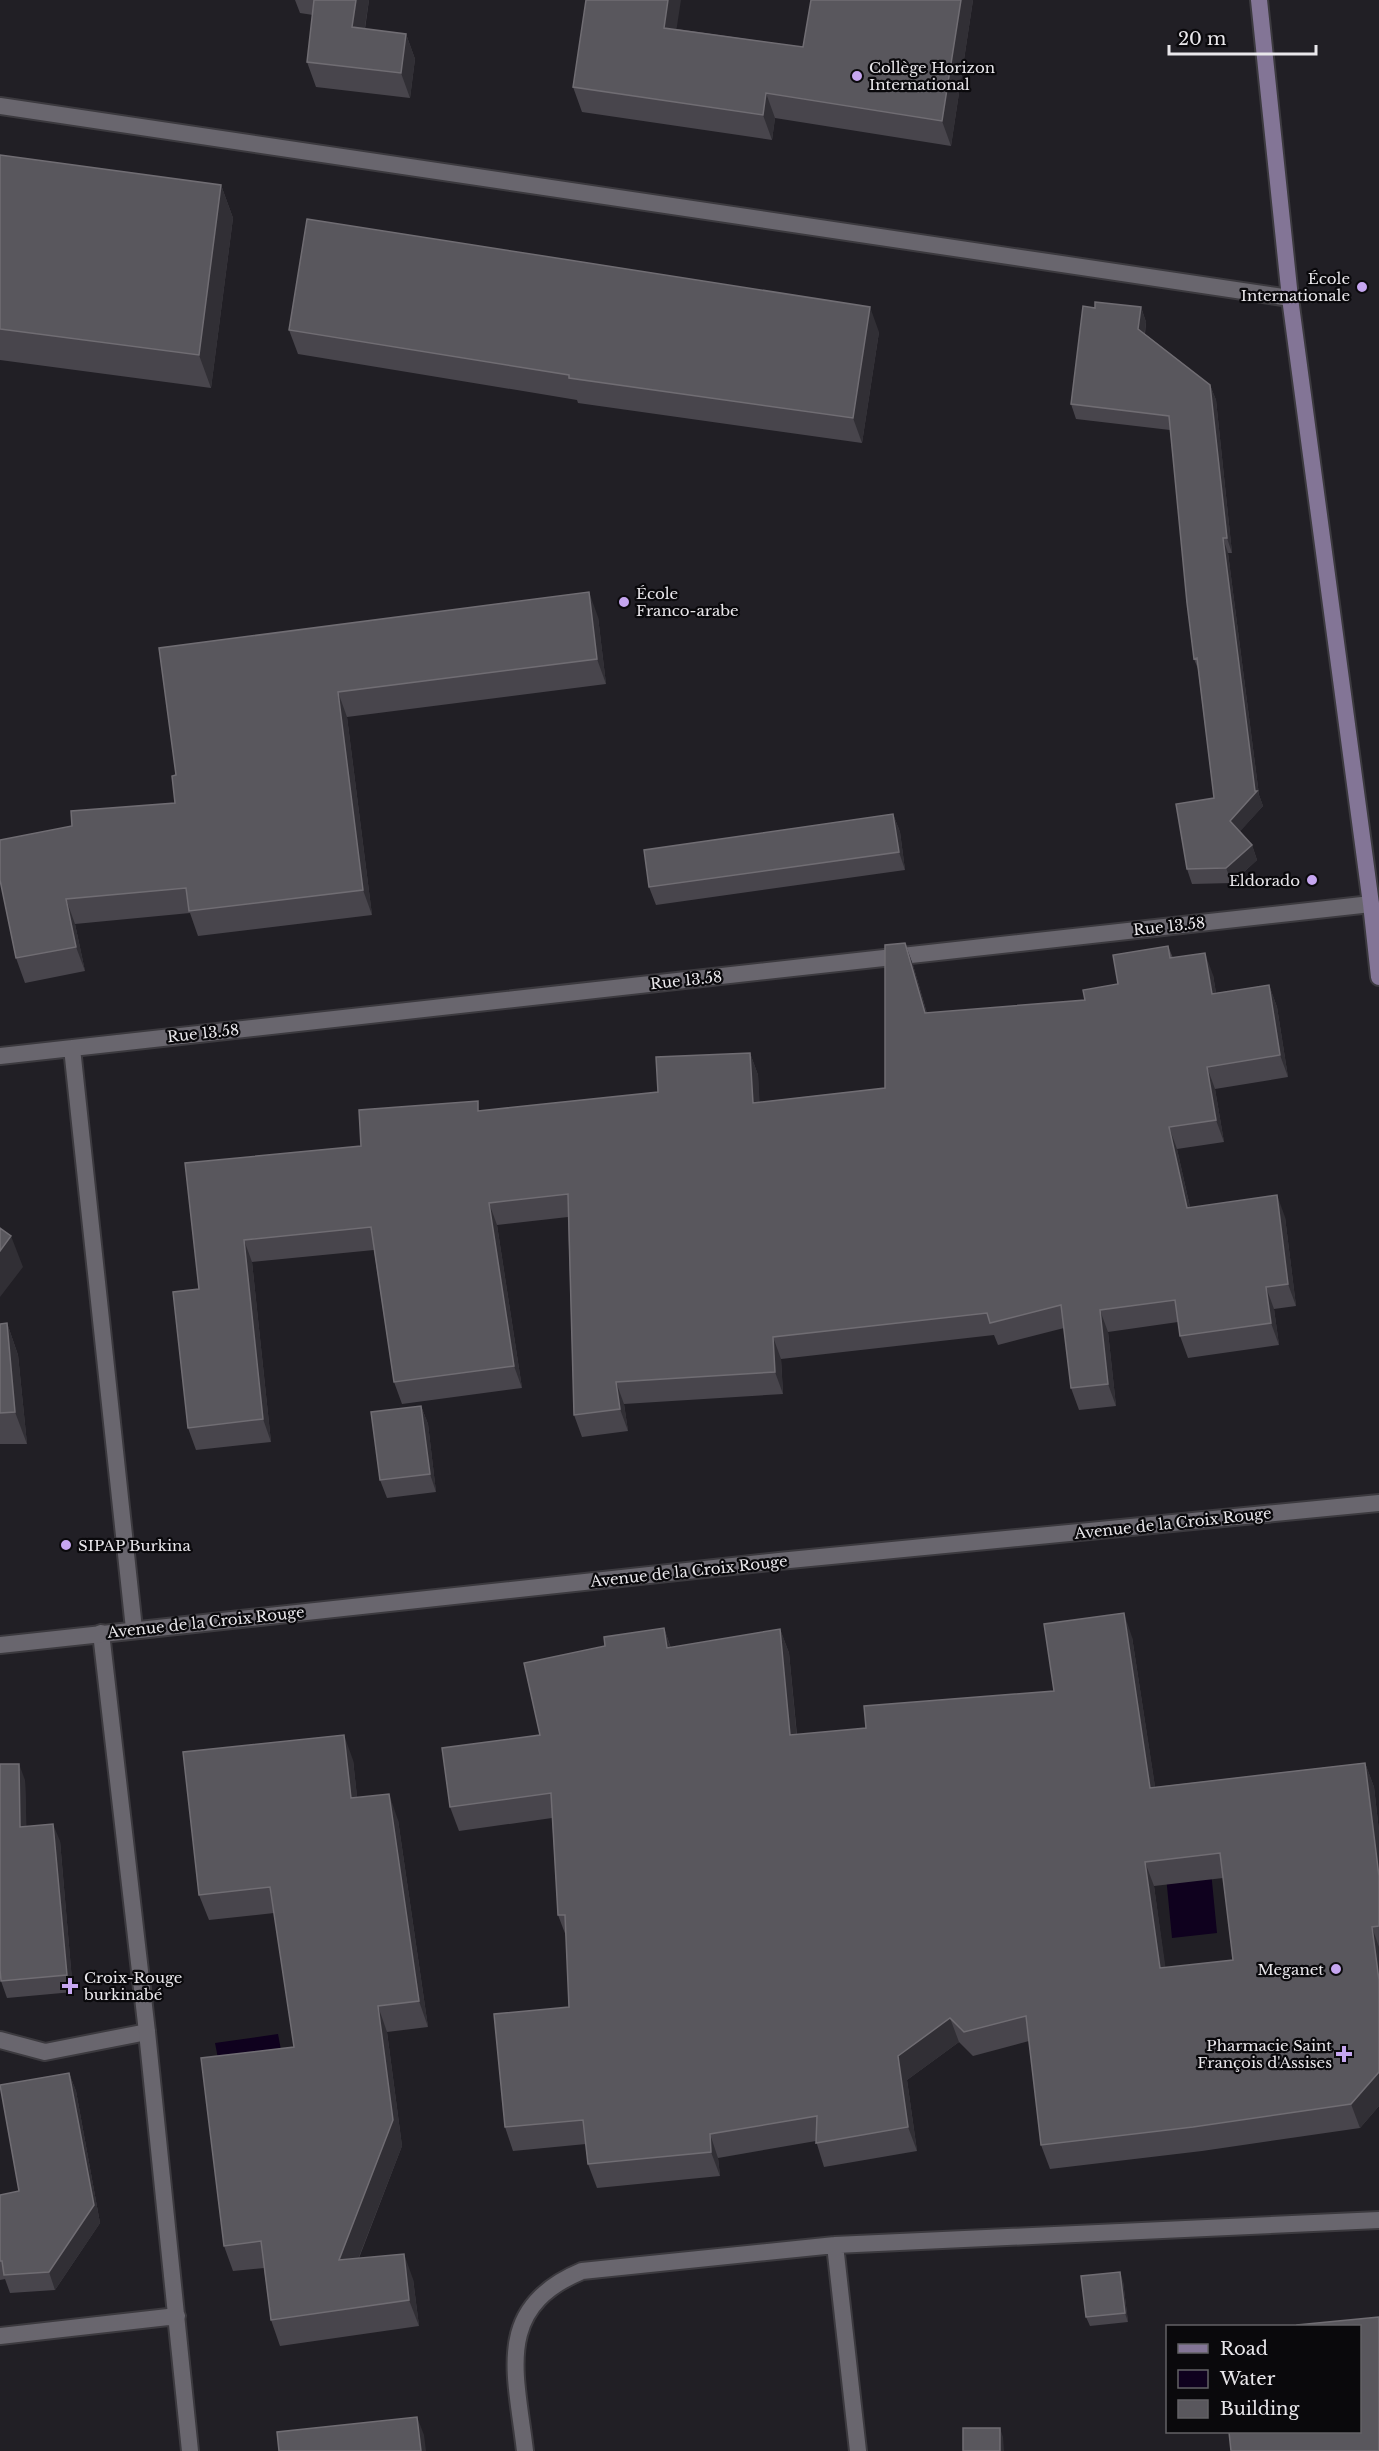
<svg xmlns="http://www.w3.org/2000/svg" width="1379" height="2451" font-family="'Libre Baskerville',serif">
	<style>
		.water { fill: #0f011e }
		.lines { fill: none; stroke-linecap: round; stroke-linejoin: round }
		.service-casing { stroke: #3c3a3f; stroke-width: 20 }
		.minor-casing { stroke: #3c3a3f; stroke-width: 20 }
		.tertiary-casing { stroke: #3c3a3f; stroke-width: 20 }
		.secondary-casing { stroke: #3c3a3f; stroke-width: 20 }
		.service { stroke: #69666e; stroke-width: 16 }
		.minor { stroke: #69666e; stroke-width: 16 }
		.tertiary { stroke: #69666e; stroke-width: 16 }
		.secondary { stroke: #837596; stroke-width: 16 }
		.wall { fill: #48454c; fill-rule: evenodd }
		.shaded-wall { fill: #312f35 }
		.building { fill: #59575d; stroke: #706d73; stroke-width: 1.5; fill-rule: evenodd }
		.poi-dot { fill: #c6a6f0; stroke: #0a090c; stroke-width: 2 }
		.labels { text-anchor: middle; dominant-baseline: central; stroke-width: 4.5; stroke-linejoin: round; paint-order: stroke }
		.poi-label { font-size: 15px; fill: #e9e7eb; stroke: #0a090c; text-anchor: start }
		.street-label { font-size: 15px; fill: #e9e7eb; stroke: #0a090c }
	</style>
	<rect width="100%" height="100%" fill="#211f25"/>
	<path class="water" d="M1207,1830l10,103 -45,5 -10,-103z
		M278,2034l7,37 -63,8 -7,-36z"/>
	<g class="lines">
		<g class="service-casing">
			<path id="service" d="M0,2040l45,12 102,-20"/>
		</g>
		<g class="minor-casing">
			<path id="minor" d="M0,106l1290,192
				M72,1048l62,581
				M0,1056l1371,-152
				M101,1633l46,399 43,419
				M835,2245l23,206
				M0,2336l177,-20
				M525,2451c-9,-78 -32,-143 57,-180l253,-26 544,-25"/>
		</g>
		<g class="tertiary-casing">
			<path id="tertiary" d="M0,1645l779,-84 600,-58"/>
		</g>
		<g class="secondary-casing">
			<path id="secondary" d="M1259,0l31,298 81,606 8,73"/>
		</g>
		<use href="#service" class="service"/>
		<use href="#minor" class="minor"/>
		<use href="#tertiary" class="tertiary"/>
		<use href="#secondary" class="secondary"/>
	</g>
	<path class="wall" d="M295,0h74l-4,29 41,5 9,25 -5,39 -94,-11 -9,-25 6,-47 -13,-2z
		M811,0h162l-22,146 -176,-28 -3,22 -190,-28 -9,-25 104,-58 126,18z
		M0,155l221,30 12,33 -22,170 -211,-28z
		M1141,307l5,15 -1,12 65,51 6,15 16,153h-4l31,242 4,11 -23,25 12,14 5,15 -25,23 -40,1 -5,-15 27,-71 -16,-129 -4,-10 -24,-229 -94,-11 -5,-15 24,-96z
		M289,330l590,2 -17,111 -284,-40 -1,-3 -279,-46z
		M598,617l8,67 -259,33 25,198 -174,21 -8,-23 -115,11 10,47 -60,12 -9,-25 56,-132 103,-23 1,-28 -17,-127z
		M893,814l7,18 5,38 -249,35 -7,-18z
		M905,943l8,22 14,48 158,-13 33,-16 50,-38 5,12 40,17 3,18 53,-8 8,22 11,70 -73,12 9,53 -47,7 13,58 95,10 11,89 -22,3 5,36 -91,13 -8,-22 -2,-14 -70,10 8,74 -37,4 -8,-22 -7,-60 -66,17 -4,-10 -213,24 2,35 -159,10 4,27 -46,6 -8,-22 -6,-198 -71,8 25,163 -120,16 -8,-22 -20,-132 -122,12 19,180 -75,8 -8,-22 11,-139 -14,-126 176,-17 120,-35 177,-19 92,-39 8,22 1,27 126,-14z
		M7,1323l11,32 9,89h-27v-120z
		M421,1406l7,18 8,68 -49,6 -7,-18z
		M664,1628l7,20 109,-19 9,24 8,82 69,-7 188,-37 78,-54 23,150 210,-24 9,24 5,44v275l-19,22 -158,23 -152,18 -9,-24 -12,-104 -56,15 -14,-14 -52,38 10,71 -93,16 -8,-26 -98,17 2,18 -123,12 -9,-24 -2,-20 -73,7 -8,-24 64,-120 -3,-71 -8,-21 -6,-97 -93,13 -9,-24 90,-72zM1223,1878l10,82 -68,8 -11,-82z
		M353,1760l4,37 41,23 30,207 -41,5 15,114 -43,112 54,21 6,47 -139,20 -9,-26 -7,-52 -31,3 -9,-25 70,-199 -20,-134 -65,7 -10,-25z
		M25,1780l1,46 34,15 13,151 -66,6 -6,-17z
		M69,2073l7,18 24,132 -45,67 -45,3 -5,-14 -5,1v-85l19,-4z
		M1123,2281l5,41 -38,4 -4,-9z"/>
	<path class="shaded-wall" d="M356,0h13l-8,52 -9,-25z
		M668,0h13l-8,52 -9,-24z
		M961,0h12l-22,146 -9,-25z
		M406,34l9,25 -5,39 -9,-25z
		M766,93l9,25 -3,22 -9,-25z
		M221,185l12,33 -22,170 -12,-33z
		M870,307l9,25 -17,111 -9,-25z
		M1141,307l5,15 -3,22 -5,-15z
		M1210,385l6,15 16,153 -5,-15z
		M1223,538l5,15 31,242 4,11 -27,30 -6,-15z
		M589,592l9,25 8,67 -9,-25z
		M338,692l9,25 25,198 -9,-25z
		M893,814l7,18 5,38 -6,-18z
		M1252,845l5,15 -25,23 -6,-15z
		M66,899l9,25 10,47 -9,-24z
		M905,943l8,22 20,70 -8,-22z
		M1205,953l8,22 7,41 -8,-22z
		M1269,985l8,22 11,70 -8,-22z
		M750,1053l8,22 3,50 -8,-22z
		M1207,1067l8,22 9,53 -8,-22z
		M1169,1127l8,22 18,81 -8,-22z
		M1277,1195l8,22 11,89 -8,-22z
		M489,1203l8,22 25,163 -8,-22z
		M11,1236l12,31 -23,30v-46z
		M244,1240l8,22 19,180 -8,-23z
		M1266,1287l8,22 5,36 -8,-22z
		M1100,1310l8,22 8,74 -8,-22z
		M7,1323l11,32 9,89 -12,-32z
		M773,1337l8,22 2,35 -8,-22z
		M616,1382l8,22 4,27 -8,-22z
		M421,1406l7,18 8,68 -6,-18z
		M1124,1613l8,24 27,175 -9,-24z
		M664,1628l8,24 -5,-4z
		M780,1629l9,24 10,106 -9,-24z
		M344,1735l9,25 7,63 -9,-25z
		M1365,1763l9,24 5,44v45z
		M19,1764l6,16 2,64 -7,-17z
		M389,1794l9,26 30,207 -9,-26z
		M53,1824l7,17 13,151 -6,-17z
		M1145,1862l9,24 15,106 -9,-24z
		M1372,1927l7,20v33z
		M378,2006l9,26 15,114 -54,139 -9,-25z
		M950,2018l9,24 -52,38 10,71 -9,-24 -10,-71z
		M1379,2072v34l-19,22 -9,-24z
		M69,2073l7,18 24,132 -45,67 -6,-18z
		M710,2134l8,24 2,18 -9,-24z
		M404,2254l9,25 6,47 -10,-26z
		M1120,2272l3,9 5,41 -3,-9z
		M417,2417l7,18 2,16h-5z
		M1000,2428l3,9 1,14h-4z"/>
	<path class="building" d="M314,0h42l-4,27 54,7 -5,39 -94,-11z
		M586,0h82l-4,28 139,19 8,-47h150l-19,121 -176,-28 -3,22 -190,-28z
		M0,155l221,30 -22,170 -199,-26z
		M307,219l563,88 -17,111 -284,-40v-3l-280,-45z
		M1095,302l46,5 -3,22 72,56 17,153h-4l32,253h2l-27,30 22,24 -26,23 -39,1 -11,-65 38,-6 -17,-140 -3,1 -7,-56 -18,-187 -98,-12 12,-98 12,2z
		M589,592l8,67 -259,33 25,198 -174,21 -3,-23 -120,11 10,48 -60,11 -16,-78v-40l72,-14 -1,-15 104,-8 -3,-27 4,-1 -17,-127z
		M893,814l6,38 -250,35 -5,-37z
		M905,943l20,70 160,-13 -2,-10 35,-6 -5,-29 55,-9 2,12 35,-5 7,41 57,-9 11,70 -73,12 9,53 -47,7 18,81 90,-13 11,89 -22,3 5,36 -91,13 -5,-36 -75,10 8,74 -37,4 -10,-83 -71,18 -3,-10 -214,24 2,35 -159,10 4,27 -46,6 -6,-221 -79,9 25,163 -120,16 -23,-155 -127,13 19,179 -75,9 -15,-136 26,-3 -14,-126 176,-17 -2,-36 119,-9v10l180,-19 -2,-35 94,-4 3,50 132,-15v-143z
		M0,1228l11,8 -11,15z
		M7,1323l8,89 -15,1v-89z
		M421,1406l9,68 -50,6 -9,-68z
		M1124,1613l26,175 215,-25 14,113v50l-7,1 7,53v92l-28,32 -158,23 -152,18 -15,-129 -62,16 -14,-14 -52,38 10,71 -92,16 1,-27 -107,18 1,18 -123,12 -5,-44 -78,7 -11,-113 75,-7 -4,-92h-7l-7,-122 -101,14 -8,-59 98,-13 -16,-72 81,-17 -1,-9 60,-9 3,20 113,-19 10,106 76,-7 -2,-22 190,-15 -10,-67zM1220,1853l13,107 -73,8 -15,-106z
		M344,1735l7,63 38,-4 30,207 -41,5 15,114 -54,140 65,-6 5,46 -138,20 -10,-79 -37,5 -23,-188 93,-11 -24,-160 -71,8 -16,-143z
		M0,1764h19l1,63 33,-3 14,151 -66,6 -1,-12z
		M69,2073l25,132 -45,67 -45,3 -2,-14h-2v-66l19,-4 -19,-106z
		M1120,2272l5,41 -39,4 -5,-41z
		M1379,2317v134h-148l-2,-19h130v-106h-62v-1z
		M417,2417l4,34h-142l-2,-19z
		M963,2428h37v23h-37z"/>
	<g class="poi-dot">
		<circle cx="857" cy="76" r="6"/>
		<circle cx="1362" cy="287" r="6"/>
		<circle cx="624" cy="602" r="6"/>
		<circle cx="1312" cy="880" r="6"/>
		<circle cx="66" cy="1545" r="6"/>
		<circle cx="1336" cy="1969" r="6"/>
		<path d="M67 1977h6v6h6v6h-6v6h-6v-6h-6v-6h6z"/>
		<path d="M1341 2045h6v6h6v6h-6v6h-6v-6h-6v-6h6z"/>
	</g>
	<g class="labels">
		<g class="poi-label">
			<text x="869" y="67">Collège Horizon<tspan x="869" dy="17">International</tspan></text>
			<text x="1350" y="278" text-anchor="end">École<tspan x="1350" dy="17">Internationale</tspan></text>
			<text x="636" y="593">École<tspan x="636" dy="17">Franco-arabe</tspan></text>
			<text x="1300" y="880" text-anchor="end">Eldorado</text>
			<text x="78" y="1545">SIPAP Burkina</text>
			<text x="1324" y="1969" text-anchor="end">Meganet</text>
			<text x="84" y="1977">Croix-Rouge<tspan x="84" dy="17">burkinabé</tspan></text>
			<text x="1332" y="2045" text-anchor="end">Pharmacie Saint<tspan x="1332" dy="17">François d'Assises</tspan></text>
		</g>
		<g class="street-label">
			<text transform="translate(1169 926) rotate(-6)">Rue 13.58</text>
			<text transform="translate(686 980) rotate(-6)">Rue 13.58</text>
			<text transform="translate(203 1033) rotate(-6)">Rue 13.58</text>
			<text transform="translate(1173 1523) rotate(-6)">Avenue de la Croix Rouge</text>
			<text transform="translate(689 1571) rotate(-6)">Avenue de la Croix Rouge</text>
			<text transform="translate(206 1622) rotate(-6)">Avenue de la Croix Rouge</text>
		</g>
	</g>
	<rect x="1166" y="2325" width="195" height="108" fill="#0a090c" stroke="#636265" stroke-width="1.5"/>
	<rect x="1178" y="2344" width="30" height="9" fill="#837596" stroke="#636265" stroke-width="1.5"/>
	<text x="1220" y="2355" font-size="18" fill="#e9e7eb">Road</text>
	<rect x="1178" y="2370" width="30" height="18" fill="#0f011e" stroke="#636265" stroke-width="1.5"/>
	<text x="1220" y="2385" font-size="18" fill="#e9e7eb">Water</text>
	<rect x="1178" y="2400" width="30" height="18" fill="#59575d" stroke="#636265" stroke-width="1.5"/>
	<text x="1220" y="2415" font-size="18" fill="#e9e7eb">Building</text>
	<path d="M1169 45v9h147v-9" fill="none" stroke="#e9e7eb" stroke-width="3"/>
	<text x="1178" y="45" font-size="18" fill="#e9e7eb" stroke="#0a090c" stroke-width="4.5" paint-order="stroke">20 m</text>
</svg>
